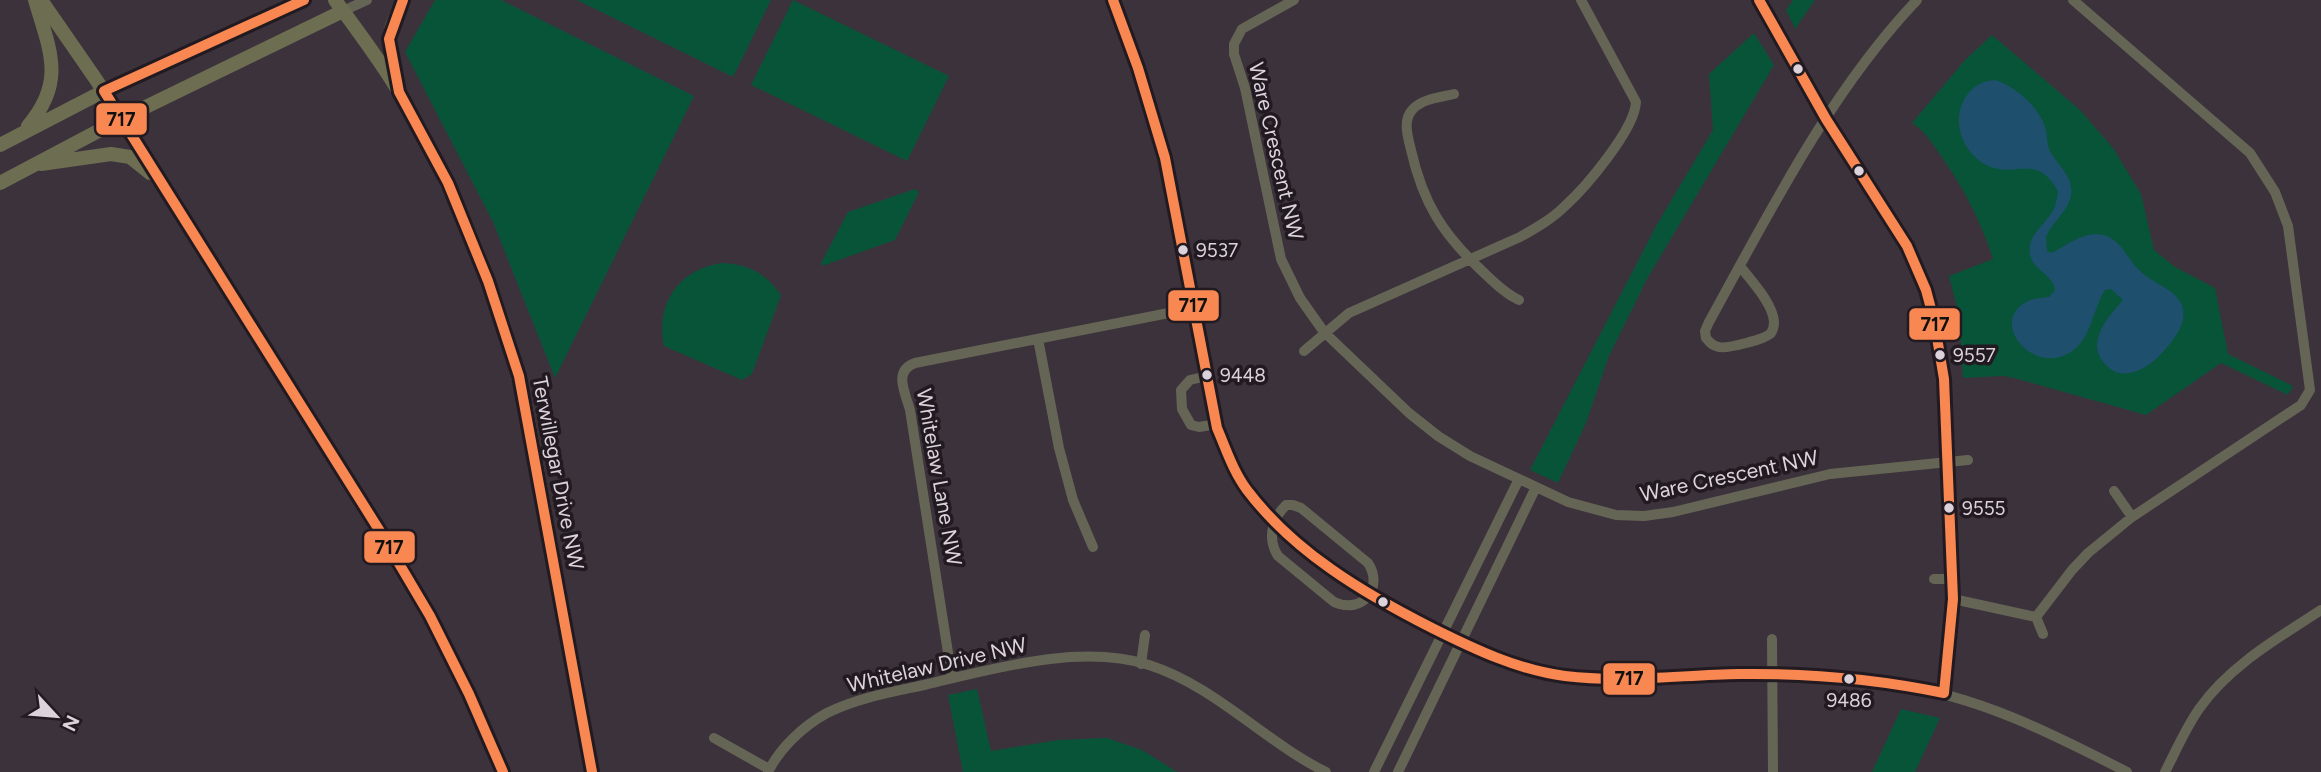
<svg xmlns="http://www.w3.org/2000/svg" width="2321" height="772" viewBox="0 0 2321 772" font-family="Figtree,sans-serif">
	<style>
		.green { fill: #085439 }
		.water { fill: #1e4f6c }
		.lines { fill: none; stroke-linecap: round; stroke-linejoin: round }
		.minor { stroke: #656555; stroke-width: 10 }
		.major { stroke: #6c6d51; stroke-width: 14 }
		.bus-1-casing { stroke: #221a21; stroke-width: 16 }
		.bus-1 { stroke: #f88751; stroke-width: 10 }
		.bus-dot { fill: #dcd2dc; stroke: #221a21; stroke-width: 2.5 }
		.labels { text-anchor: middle; stroke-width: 7; stroke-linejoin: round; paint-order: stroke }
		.bus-label { font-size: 19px; fill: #dcd2dc; stroke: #221a21; text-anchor: start }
		.street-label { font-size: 21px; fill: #dcd2dc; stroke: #221a21 }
		.line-badge { stroke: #221a21; stroke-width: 2.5 }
		.pale-badge-label { font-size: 19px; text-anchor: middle; font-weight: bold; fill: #111 }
	</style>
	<rect width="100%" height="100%" fill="#3c323c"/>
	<!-- green -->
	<path class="green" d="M435,0H501L694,96L555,378L493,222L405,52Z
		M577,0H771L733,77Z
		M793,0L949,76L907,161L751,85Z
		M1793,0H1815L1795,29L1786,10Z
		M1754,33L1774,65L1647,279L1609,356L1586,423L1558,483L1530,470L1656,226L1713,130L1709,74Z
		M1992,35L2080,110L2113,148L2141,194L2154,250L2175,267L2215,288L2228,354L2293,386L2288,395L2221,363L2146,415L2014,378L2003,376L1963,378L1959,315L1949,276L1993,259C1981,221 1964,189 1941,156C1932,143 1925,131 1912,123L1965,60Z
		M915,189L919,192L895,240L822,266L821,263L848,212Z
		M723,263C748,264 767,274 781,295L752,374L742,380L664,346C655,303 680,268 723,263Z
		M977,689L991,751L1058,740L1107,738L1142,750L1177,772H963L948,695Z
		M1901,709L1940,718L1915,772H1872Z"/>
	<!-- water -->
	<path class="water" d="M1995,80C2015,86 2039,107 2045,127C2048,135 2046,145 2051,153C2059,166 2074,178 2071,195C2068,212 2052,222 2046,237L2047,251L2052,253C2064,246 2082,234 2096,234C2121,235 2124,256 2139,270C2148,279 2160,284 2170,291C2197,311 2178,336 2161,354C2147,369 2123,383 2106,365C2101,360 2097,353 2097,346C2098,327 2112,313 2123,300L2111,289L2105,290C2094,307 2091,335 2076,348C2037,382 1985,322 2028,301C2034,298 2043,298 2049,297L2055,290C2053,274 2033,270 2030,255C2026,236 2044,226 2052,212C2056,206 2057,198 2058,191C2037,153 2016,177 1991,167C1963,156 1949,120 1967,95C1975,85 1983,81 1995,80Z"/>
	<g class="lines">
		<!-- minor -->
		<path class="minor" d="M1113,0L1138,68L1165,158L1217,428C1226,449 1233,471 1247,490C1295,553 1366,595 1436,630C1477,650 1518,669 1564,676C1631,685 1698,674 1765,674C1807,673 1849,677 1891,683C1980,697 2047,731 2127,772
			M1294,0L1242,29L1234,44V54L1245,88L1281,259L1300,298L1324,332L1409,413L1438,436L1470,456L1568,502L1616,515L1644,516L1673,512L1830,474L1968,460
			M1759,0L1826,119L1907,246L1926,290L1934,320L1944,379L1953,599L1944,693
			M343,11L367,0
			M1454,94C1441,97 1422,99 1413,109C1402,120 1408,137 1411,150C1423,203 1442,233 1481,270C1493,281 1504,293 1519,300
			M1740,266C1751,281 1773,303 1774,322C1774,325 1773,330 1771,333C1766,339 1727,349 1719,347C1713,346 1710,343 1706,338L1705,331L1709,322C1769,213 1831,90 1917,0
			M1038,339L1059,448L1073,500L1093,547
			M1304,351L1349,313L1520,237C1536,228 1552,219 1565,206C1586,187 1635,129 1636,102L1581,0
			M1207,376L1190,380L1181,390L1182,409L1191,425L1199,427L1217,424
			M2114,491L2132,517
			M1286,505H1293L1301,508L1368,563C1384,587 1363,615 1334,602L1278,556C1267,539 1272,519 1286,505Z
			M1934,579H1952
			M1953,599L2036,617L2072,570L2088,553L2132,517L2301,405L2310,390L2288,226L2275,192L2250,153L2073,0
			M2036,617L2043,634
			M1772,639L1773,772
			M1141,664L1145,635
			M952,678L910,410C905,392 893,371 915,363L1194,308
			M714,738L769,769
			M768,772C780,748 803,726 827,713C857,698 892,692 924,685C993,669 1080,643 1149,665C1215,686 1265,742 1326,772
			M1374,772L1519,479
			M1398,772L1536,487
			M2165,772C2176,751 2185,729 2199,709C2229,666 2278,638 2321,610"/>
		<!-- major -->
		<path class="major" d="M41,0L97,81L381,533L430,616L469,694L503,772
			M335,0C357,30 380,60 399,92C456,190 501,298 526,408L592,772
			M397,83L389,39L392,26L403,0
			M28,126C66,81 50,51 35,0
			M0,145L104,91L304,0
			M41,164L111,154L130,157L150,173
			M0,183L121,119L343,11"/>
		<!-- bus-1 casing -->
		<g class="bus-1-casing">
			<path id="bus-1" d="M304,0L104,91L381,533L430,616L469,694L503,772
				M403,0L389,39L399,92L448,183L488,281L519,376L592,772
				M1113,0L1138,68L1165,158L1217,428C1226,449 1233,471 1247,490C1294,552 1363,593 1432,628C1474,649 1518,670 1565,676C1623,683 1681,675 1739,674C1808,673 1876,679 1944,693
				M1759,0L1826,119L1907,246L1926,290L1934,320L1944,379L1953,599L1944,693"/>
		</g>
		<!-- bus-1 -->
		<use href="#bus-1" class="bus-1"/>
	</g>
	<!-- markers -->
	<g class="bus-dot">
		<circle cx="1798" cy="69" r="6"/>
		<circle cx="1859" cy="171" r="6"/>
		<circle cx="1183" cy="250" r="6"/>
		<circle cx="1940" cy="355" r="6"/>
		<circle cx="1207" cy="375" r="6"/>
		<circle cx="1949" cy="508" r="6"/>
		<circle cx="1383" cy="602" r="6"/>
		<circle cx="1849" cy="679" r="6"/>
	</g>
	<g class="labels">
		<!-- bus labels -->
		<g class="bus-label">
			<text x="1196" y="257">9537</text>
			<text x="1953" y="362">9557</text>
			<text x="1220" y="382">9448</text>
			<text x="1962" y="515">9555</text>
			<text x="1849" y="707" text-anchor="middle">9486</text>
		</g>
		<!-- street labels -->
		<g class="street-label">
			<text transform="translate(1276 151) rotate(77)" y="7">Ware Crescent NW</text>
			<text transform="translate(558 473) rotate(79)" y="7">Terwillegar Drive NW</text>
			<text transform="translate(1729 476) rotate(-12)" y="7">Ware Crescent NW</text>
			<text transform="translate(939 477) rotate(80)" y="7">Whitelaw Lane NW</text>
			<text transform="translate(937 665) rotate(-13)" y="7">Whitelaw Drive NW</text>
		</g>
	</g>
	<g class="line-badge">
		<rect x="95" y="102" width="53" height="34" rx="7" fill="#f88751"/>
		<rect x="1167" y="289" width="53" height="33" rx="7" fill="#f88751"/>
		<rect x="1908" y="307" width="53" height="34" rx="7" fill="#f88751"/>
		<rect x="363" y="530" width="53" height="34" rx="7" fill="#f88751"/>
		<rect x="1602" y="662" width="54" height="34" rx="7" fill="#f88751"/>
	</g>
	<g class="pale-badge-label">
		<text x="121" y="126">717</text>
		<text x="1193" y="312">717</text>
		<text x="1935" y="331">717</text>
		<text x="389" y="554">717</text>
		<text x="1629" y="685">717</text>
	</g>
	<!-- north arrow -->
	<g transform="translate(56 716) rotate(116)" stroke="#221a21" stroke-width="5" paint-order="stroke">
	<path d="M0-5L12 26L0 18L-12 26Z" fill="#dcd2dc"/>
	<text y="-10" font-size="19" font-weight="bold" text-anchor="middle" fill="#dcd2dc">N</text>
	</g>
</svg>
